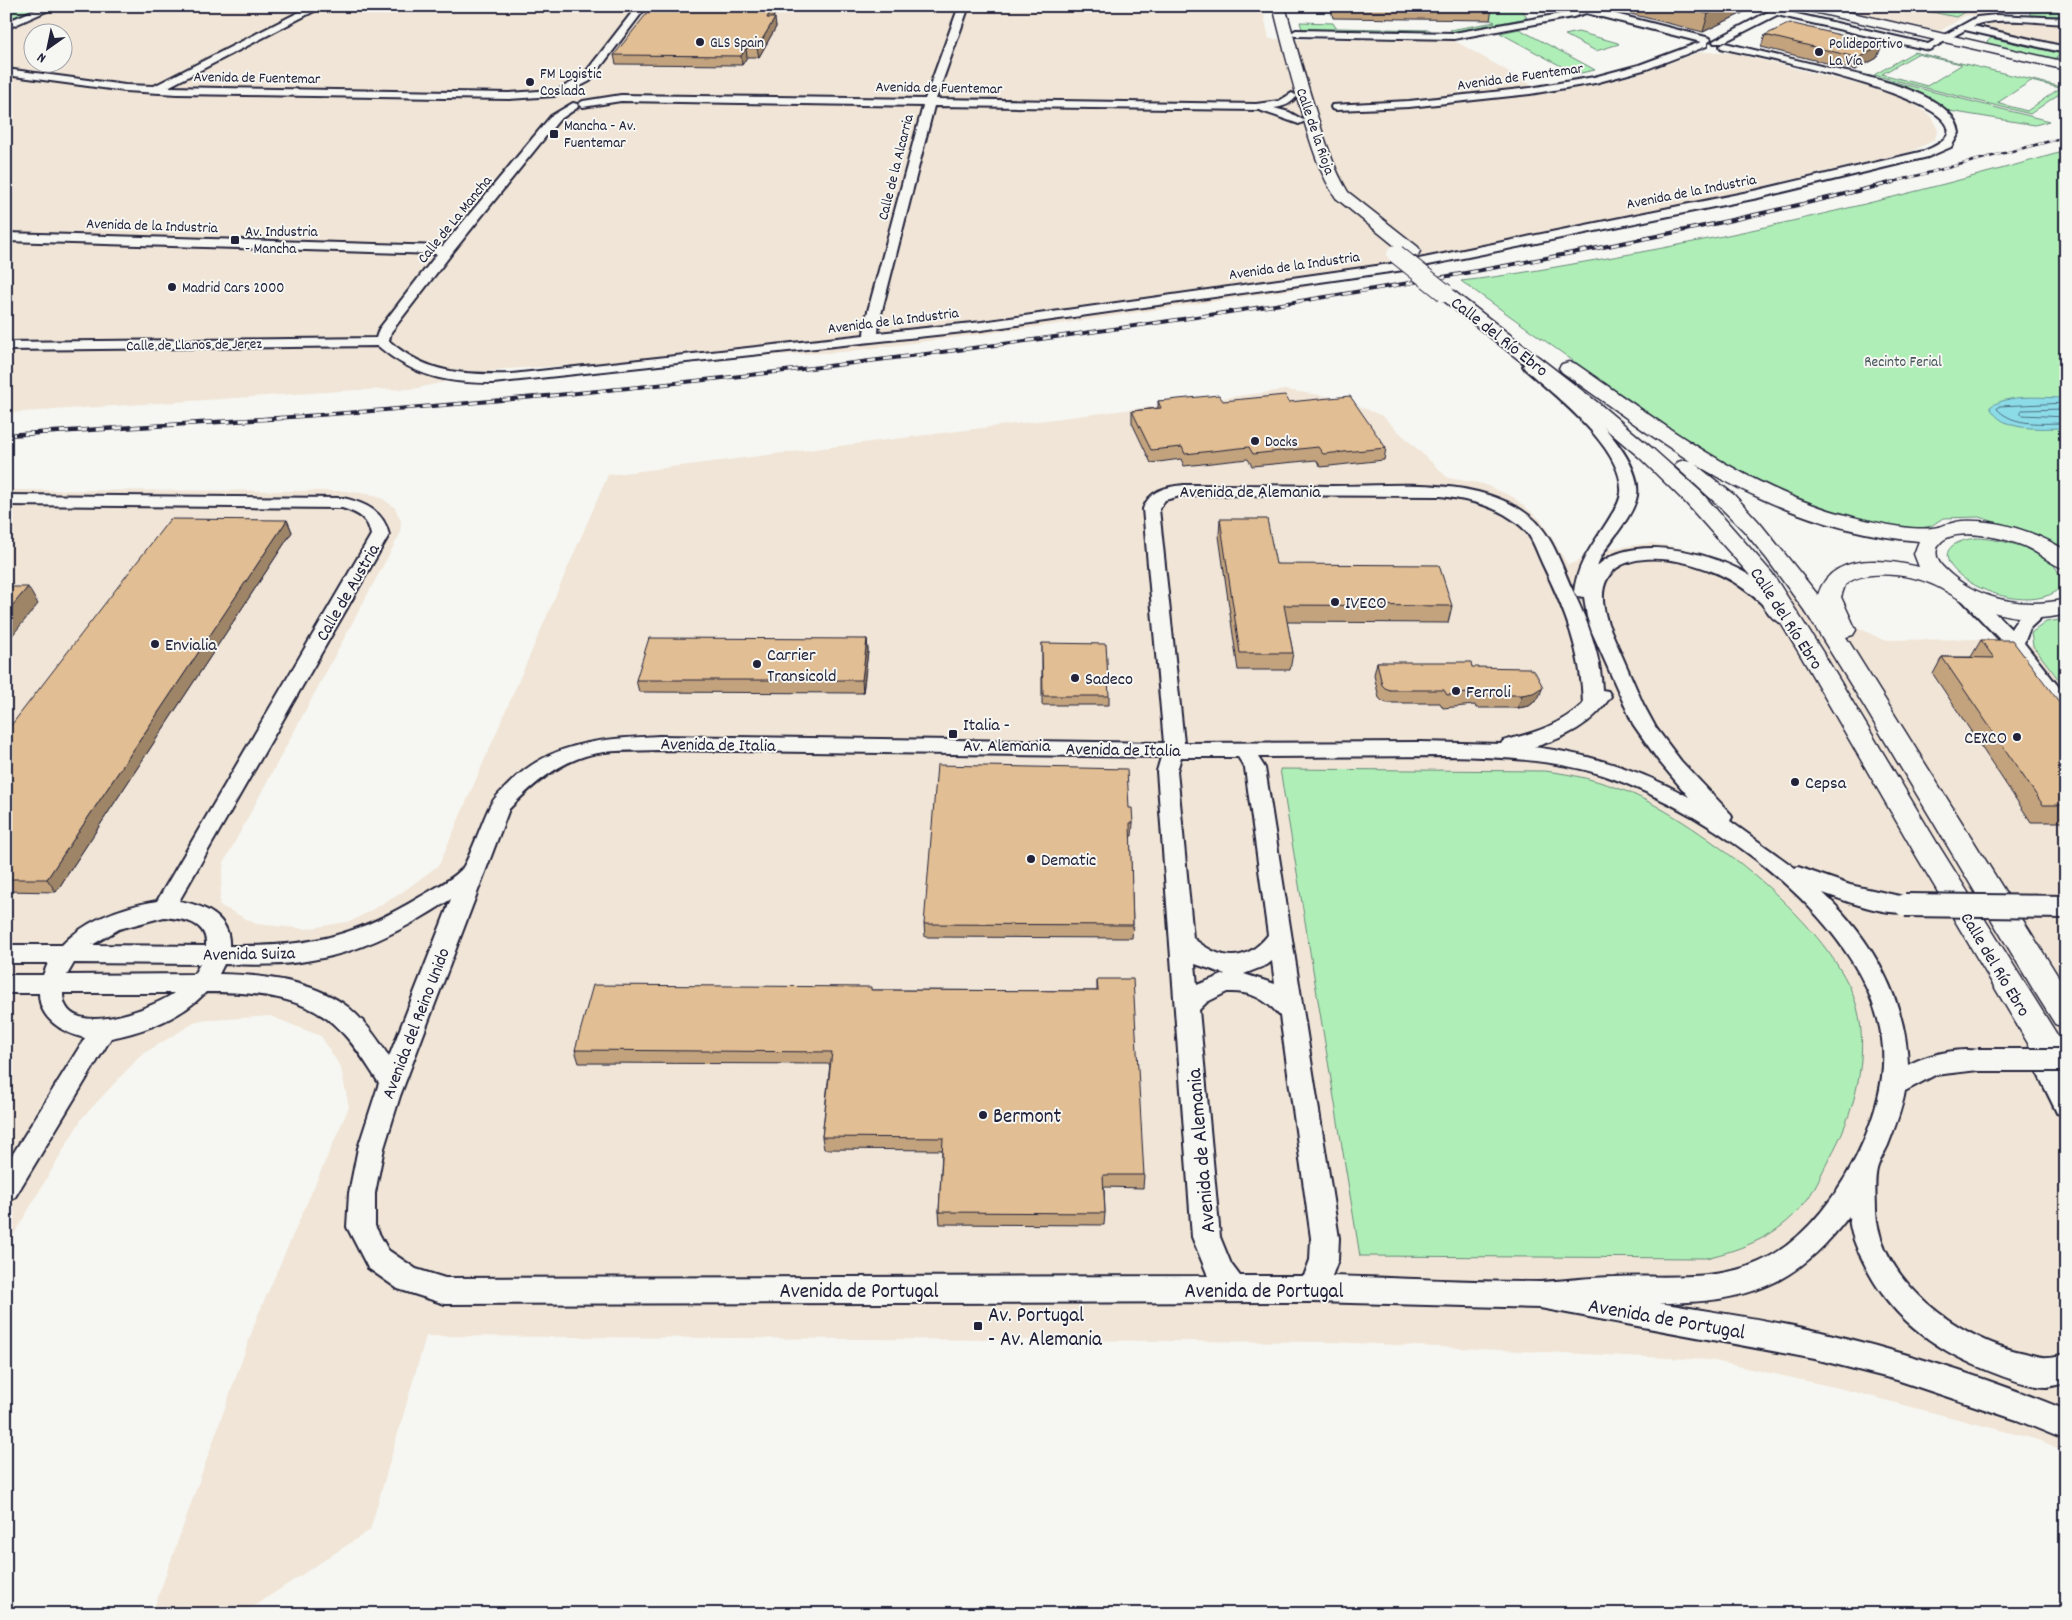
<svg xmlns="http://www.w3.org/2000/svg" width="2072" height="1620" viewBox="0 0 2072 1620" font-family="Dekko,sans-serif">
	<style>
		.built { fill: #f0e5d6; fill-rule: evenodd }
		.green { fill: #afefb7; stroke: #688879; fill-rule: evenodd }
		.water { fill: #8cdce7; stroke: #6292a2 }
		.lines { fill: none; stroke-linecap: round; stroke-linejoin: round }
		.shore { stroke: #4c6c80; stroke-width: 1 }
		.street-casing { stroke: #22223b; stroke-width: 4 }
		.secondary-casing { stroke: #22223b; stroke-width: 3 }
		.street { fill: #f6f6f2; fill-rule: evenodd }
		.secondary { fill: #f6f6f2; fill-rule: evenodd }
		.rail-far2-casing { stroke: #22223b; stroke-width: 2.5 }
		.rail-far1-casing { stroke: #22223b; stroke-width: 4 }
		.rail-casing { stroke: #22223b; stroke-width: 4.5 }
		.rail-far2 { stroke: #f6f6f2; stroke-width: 2; stroke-dasharray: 5.5; stroke-linecap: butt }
		.rail-far1 { stroke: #f6f6f2; stroke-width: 2.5; stroke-dasharray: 8; stroke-linecap: butt }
		.rail { stroke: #f6f6f2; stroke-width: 3; stroke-dasharray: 9; stroke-linecap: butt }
		.street-bridge-casing { stroke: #22223b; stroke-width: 26; stroke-linecap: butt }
		.secondary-bridge-casing { stroke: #22223b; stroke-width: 20; stroke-linecap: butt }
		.street-bridge { stroke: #f6f6f2; stroke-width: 22 }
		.secondary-bridge { stroke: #f6f6f2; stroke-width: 18 }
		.wall { fill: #c2a37e; stroke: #22223b }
		.shaded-wall { fill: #9e8567; stroke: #22223b }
		.building { fill: #e1be93; stroke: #22223b }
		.poi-dot { fill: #22223b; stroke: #f6f6f2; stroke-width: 2 }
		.labels { text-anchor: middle; stroke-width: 4; stroke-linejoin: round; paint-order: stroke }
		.far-poi-label { font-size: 15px; fill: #22223b; stroke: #f6f6f2; text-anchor: start }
		.far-street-label { font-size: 15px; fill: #22223b; stroke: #f6f6f2 }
		.far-park-label { font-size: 15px; fill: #45555a; stroke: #f6f6f2 }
		.street-label { font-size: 18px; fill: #22223b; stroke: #f6f6f2 }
		.poi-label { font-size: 18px; fill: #22223b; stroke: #f6f6f2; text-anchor: start }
		.near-poi-label { font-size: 21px; fill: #22223b; stroke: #f6f6f2; text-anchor: start }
		.near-street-label { font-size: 21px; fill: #22223b; stroke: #f6f6f2 }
	</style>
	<rect width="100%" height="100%" fill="#f6f6f2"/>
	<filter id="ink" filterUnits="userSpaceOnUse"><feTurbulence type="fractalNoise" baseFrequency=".02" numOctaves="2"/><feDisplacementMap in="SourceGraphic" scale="10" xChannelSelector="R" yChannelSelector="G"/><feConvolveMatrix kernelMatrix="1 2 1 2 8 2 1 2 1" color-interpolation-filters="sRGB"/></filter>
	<g filter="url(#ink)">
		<!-- built -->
		<path class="built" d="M6,6H1262L1269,39L1453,40L1548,94L1632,76L1700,52L1733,53L1869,87L1898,97L1914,104L1932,117L1938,131L1934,140L1910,152L1734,193L1459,250L1372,265L1304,288L1053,325L842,352L503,369L413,389L356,390L6,413ZM32,32H62V62H32Z
			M1871,6H1970L1976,8L1985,14L1965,16L1940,31L1858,13Z
			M2001,22L2066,25V48L1981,27L1987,24Z
			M1285,390L1340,398L1382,416L1448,478L1483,484L1513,497L1541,520L1568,565L1613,548L1651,543L1691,550L1726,561L1883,640L1993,639L2033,646L2066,689V1452L2042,1441L1839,1388L1710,1360L1334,1342L426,1336L370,1530L242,1614H152L258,1315L349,1107L341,1068L321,1036L270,1016L197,1021L141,1055L82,1118L6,1248V490L346,491L373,495L383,499L395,508L401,521L400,534L224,862L219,905L256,924L306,929L352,921L400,894L439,865L608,475Z"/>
		<!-- green -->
		<path class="green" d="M6,6L37,7L6,20Z
			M1483,6H1537L1522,9L1527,18L1452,32L1450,30L1495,22L1490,20Z
			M1942,6L1973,7L1956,17L1932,12Z
			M2029,6H2042L2044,7L2041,9L2066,12L2064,14L2066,16L2030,15Z
			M1300,22L1333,23L1336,28L1430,30L1432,32L1302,29Z
			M1519,29L1588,66L1595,70L1576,74L1500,33Z
			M1578,32L1618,43L1619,44L1596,51L1565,35Z
			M1991,38L2062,54L2054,59L1985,44Z
			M1914,52L2066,88V89L2030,114L1874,75ZM1917,54L1961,64V65L1927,86L1882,74ZM2031,81L2060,88L2027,111L1997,103Z
			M1859,73L2049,121L2035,125L1949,111L1915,92L1856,75Z
			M2066,151V548L2040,536L1979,517L1943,518L1931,526L1916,529L1889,528L1854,518L1770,488L1716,461L1680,437L1461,281C1508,276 1555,267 1602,259C1759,232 1913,194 2066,151Z
			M1976,538C2002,539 2068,552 2060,589C2011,626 1893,549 1976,538Z
			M2066,619V689L2033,646L2031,633L2046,622Z
			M1280,769L1544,771C1573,774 1601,781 1628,792C1701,823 1836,928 1857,1007C1870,1057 1854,1115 1829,1159C1821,1174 1814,1192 1803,1205C1778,1236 1743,1249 1706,1258L1360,1256Z"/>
		<!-- water -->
		<path class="water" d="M2066,398V428C2041,428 2002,433 1990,407C2009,393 2043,398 2066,398Z"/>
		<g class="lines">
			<!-- shore -->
			<path class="shore" d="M2066,403L1999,406L1997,409C2014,427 2043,423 2066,423
				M2066,409L2022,410L2020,413L2022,415L2066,417"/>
			<!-- street casing -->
			<g class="street-casing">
				<path id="street" d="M44,6H58L6,29V22Z
					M311,6H324L168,87L509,93L554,90L559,93L554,96L509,99L177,94L125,91L6,75V69L125,85L154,86Z
					M637,6H647L590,81L569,92H561L560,90L561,88L582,77Z
					M959,6H969L936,99L1256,104L1279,101L1292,93L1297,96C1291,104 1284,107 1274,108L1289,112L1305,121L1299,124L1259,110L934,106L879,322L878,333L982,322L1404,262L1758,190L1924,151C2034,109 1739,53 1721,48L1720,46L1725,43C1758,51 1792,59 1825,67C1857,75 1955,91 1959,133L1951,147L1928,157L1758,198L1404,270L982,330L493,383C448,383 414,377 378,346L6,350V342L376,338L379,329L437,254L6,241V233L443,246L551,116L573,103L577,104L578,106L577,108L559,120L452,253L391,332L389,341C428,374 463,375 512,374L864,335L865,322L923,106L621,101L583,107L578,104L583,101L621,95L925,99Z
					M1586,6H1601L1596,9L1710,38L1711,40L1707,43V46L1647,69L1595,83L1530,94L1409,107L1336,110L1332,109L1331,107L1332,105L1409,101L1530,88L1594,77L1639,65L1701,42L1586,13L1573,17L1454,39L1296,36L1291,33L1296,30L1454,33L1571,12Z
					M1779,6H1792L1784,11L1928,44L1977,17L1996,15L2066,18V24C2043,23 1992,16 1973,26L2066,47V53L1965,30L1929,50L1777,15L1722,43H1714L1713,41Z
					M1530,362L1535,363C1565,389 1649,455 1636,500C1628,525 1606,542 1597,566C1630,535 1699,550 1736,568C1758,578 1780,598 1793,618L1791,622C1787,623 1783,624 1779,622C1772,620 1766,609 1761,603C1746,589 1729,577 1709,570C1661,551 1582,548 1608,624L1643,704L1656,728L1681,761L1729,812L1732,817L1730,821L1795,868L1798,867L1850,885L1913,899L1916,905L1913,911C1890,918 1846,901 1823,893C1871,938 1906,999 1908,1065C1928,1054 1965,1045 1987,1053L1990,1060L1987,1067L1978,1070L1935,1075L1905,1091C1902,1109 1895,1127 1888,1145C1885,1152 1879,1161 1877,1169C1874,1181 1876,1198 1876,1211C1879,1281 1961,1341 2025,1353C2032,1355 2040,1358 2047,1357C2053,1357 2060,1355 2066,1354V1383C2060,1384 2053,1386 2047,1387C2029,1387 2001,1376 1984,1369C1932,1348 1888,1314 1864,1263C1856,1247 1850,1233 1849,1216C1795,1287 1747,1302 1660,1303C1712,1312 1765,1319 1817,1331C1901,1351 1985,1377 2066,1410V1440L2017,1420L1897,1380L1815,1359L1540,1308L1313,1302L445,1304L398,1289L368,1268L347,1227L349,1193L358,1148L379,1083C367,1065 356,1046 340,1030C306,995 252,992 206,992C181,1018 146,1031 111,1038L15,1197L6,1201V1165L85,1038C63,1033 39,1019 39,993H6V975H43L48,963H6V945H62C87,919 122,907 157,901L371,535C368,518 358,513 342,508L6,505V495L343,498C365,503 384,511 389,535L179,901C203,905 231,917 229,946C308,947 352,938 420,897C433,889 450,881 461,870C468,864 483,819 489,808C493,798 501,792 508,785C550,741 603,739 659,736L1164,743L1143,509C1150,490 1165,487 1184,485C1233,485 1283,485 1332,486C1395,486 1479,475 1531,517C1552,534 1561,565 1572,589C1587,620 1601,655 1602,690L1608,691L1611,696C1593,724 1565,738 1534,747C1589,754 1641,770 1689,797L1658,760L1633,724L1592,632L1587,617L1584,597L1577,596L1574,592C1578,559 1596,542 1612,514C1616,508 1620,501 1621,493C1625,449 1554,395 1525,369L1523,366L1525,363ZM1184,495L1441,496C1470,500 1499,506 1522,527C1532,536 1536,550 1542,563C1564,608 1582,653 1583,704C1560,726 1533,733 1503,741L1501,744L1420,742L1184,743L1159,509L1165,500ZM659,750L1161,757L1157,771L1192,1237L1208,1276L445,1278L416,1269L388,1250L375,1226V1193L384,1148L400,1096L509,809C530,787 555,765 585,756C608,749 635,751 659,750ZM1447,756C1499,757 1552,759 1603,775C1711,811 1873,925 1883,1048C1885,1080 1876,1111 1864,1140C1844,1187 1807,1241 1759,1262C1715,1282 1662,1275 1615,1277C1590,1277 1565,1281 1540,1282C1471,1282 1401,1278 1332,1276L1338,1260L1339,1238L1265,768L1258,757ZM1181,757H1238L1245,768L1268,935C1244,965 1220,960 1193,938L1177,771ZM451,899L389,1057C378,1039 365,1021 348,1007C312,980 262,975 219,974L224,964C253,965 283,966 312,960C362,952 409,927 451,899ZM164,917C182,919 208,921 206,946L92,945L119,929ZM1272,961L1275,984L1244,974L1267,965ZM74,963L200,964L194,974L67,975ZM1195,964L1225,974L1197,985ZM1227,992C1250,991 1265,998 1280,1016L1311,1238L1310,1260L1304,1276H1240L1231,1264L1220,1237L1199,1010L1207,1002ZM63,993H174C154,1008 63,1043 63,993Z
					M1967,590L1973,591L2011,629C2018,617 2030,603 2045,607L2048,611L2030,628L2024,643L2066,696V716L2059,715L2007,647L1961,599L1958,595L1961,591Z
					M2044,1052L2053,1055L2066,1079V1116L2057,1113L2032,1062L2035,1055Z"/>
			</g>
			<!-- secondary casing -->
			<g class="secondary-casing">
				<path id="secondary" d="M1273,6H1285C1296,46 1307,86 1320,125C1328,148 1335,171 1348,192L1418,247L1420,251L1418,255H1406L1336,198C1321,176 1313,150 1305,124C1293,86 1283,46 1273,6Z
					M1799,6H1822L2066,62V70L1805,10Z
					M1445,288L1451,289L1602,406L1653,449L1701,492L1772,573L1825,656L1937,843L2066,1049V1091L2054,1087L1917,857L1801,656L1755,581L1685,502L1639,457L1588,414L1439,297L1436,293L1439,289Z
					M1569,362L1576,364C1663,424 1749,491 1853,517C1874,522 1911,531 1932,528C1942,527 1951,522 1962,521C1997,519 2037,532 2066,551V569C2051,565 2040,553 2026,547C2009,539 1945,522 1937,549C1935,556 1939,564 1945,569C1976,600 2024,609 2066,599V614C2037,622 2007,617 1979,608C1962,602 1949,592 1934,585C1913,574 1863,568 1845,585L1841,597L1856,630L1853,635L1846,637L2066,989V1028L2055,1024L2033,989L1864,706L1807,614L1767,559L1744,531L1718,505L1675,466L1678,462L1685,460L1690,461L1646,432L1562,372L1559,368L1562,364ZM1695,464C1762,504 1840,535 1919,541L1914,554L1919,567C1885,559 1831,552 1818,595L1759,522L1734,495Z"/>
			</g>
			<!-- street -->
			<use href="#street" class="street"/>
			<!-- secondary -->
			<use href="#secondary" class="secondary"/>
			<!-- rail-far2 casing -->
			<g class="rail-far2-casing">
				<path id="rail-far2" d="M1889,183L2066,137"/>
			</g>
			<!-- rail-far1 casing -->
			<g class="rail-far1-casing">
				<path id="rail-far1" d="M263,419C528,401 792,373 1055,337C1337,299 1618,251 1894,182"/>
			</g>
			<!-- rail casing -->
			<g class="rail-casing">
				<path id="rail" d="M6,435L282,418"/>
			</g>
			<!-- rail-far2 -->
			<use href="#rail-far2" class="rail-far2"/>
			<!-- rail-far1 -->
			<use href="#rail-far1" class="rail-far1"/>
			<!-- rail -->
			<use href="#rail" class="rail"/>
			<!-- street-bridge casing -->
			<g class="street-bridge-casing">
				<path id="street-bridge" d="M1905,905L2066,907
					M1978,1060H2066"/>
			</g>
			<!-- secondary-bridge casing -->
			<g class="secondary-bridge-casing">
				<path id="secondary-bridge" d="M1396,254L1445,293"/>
			</g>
			<!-- street-bridge -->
			<use href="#street-bridge" class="street-bridge"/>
			<!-- secondary-bridge -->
			<use href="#secondary-bridge" class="secondary-bridge"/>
		</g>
		<!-- wall -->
		<path class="wall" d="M683,6H779L773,18L776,27L759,57H747L742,65L616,64L614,55L679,12Z
			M1330,6H1491L1492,9L1490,20L1333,18Z
			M1607,6H1757L1703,32L1607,8Z
			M1765,35L1877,58L1855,70L1761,47Z
			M1158,401L1289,402L1386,448L1384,460L1321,467L1316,460L1252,466L1248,459L1184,466L1181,459L1151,463L1132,423V411L1158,408Z
			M1220,519L1276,564L1452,606L1448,623L1287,622L1293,653L1290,670H1238L1219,536Z
			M287,520L292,532L56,892L6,891V732Z
			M867,639L868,651L863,693L639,692L636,680Z
			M1981,640L2066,711V822H2031L1933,674L1942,657H1971Z
			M1042,643L1109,696V705H1042Z
			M1377,662L1472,667L1538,699L1529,706L1518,708H1476L1475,705L1443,708L1440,703H1387L1382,701L1379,698L1374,675Z
			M1129,808L1133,823L1132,836H1130L1133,925L1132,938L925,937L924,924Z
			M1097,979L1144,1175L1143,1188L1104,1187L1105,1213L1104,1225L940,1224L939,1212L942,1150L824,1149L822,1137L830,1064L579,1063L575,1050L872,990L1097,991Z"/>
		<!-- shaded-wall -->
		<path class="shaded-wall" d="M773,6H779L768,27L767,18Z
			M1725,6H1757L1703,32L1708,14Z
			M775,18L776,27L759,57L757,48Z
			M1882,45L1877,58L1855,70L1859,58Z
			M746,48L747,57L742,65L741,56Z
			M287,520L292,532L56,892L47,879Z
			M28,587L38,604L6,643V613Z
			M867,639L868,651L863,693L862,680Z
			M1543,687L1538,699L1529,706L1518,708L1522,695Z"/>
		<!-- building -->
		<path class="building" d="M683,6H773L767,18H775L757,48H746L741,56L614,55L648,12H679Z
			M1334,6H1491L1492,9L1334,7Z
			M1676,6H1725L1708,14Z
			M1790,23L1882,45L1859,58L1765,35Z
			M1219,395L1223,401L1285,395L1289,402L1350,396L1386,448L1323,454L1318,447L1253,454L1249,447L1185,454L1182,447L1151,450L1132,411L1161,408L1158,401Z
			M170,519L287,520L47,879H6V732Z
			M1220,519H1267L1276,564L1439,565L1452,606L1284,605L1293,653H1240Z
			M6,587H28L6,613Z
			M649,638L867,639L862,680H636Z
			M1981,640H2012L2066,711V805H2043L1942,657L1994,658Z
			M1042,643L1106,644L1109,696H1043Z
			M1377,662H1471L1472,667L1528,668L1535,672L1543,687L1533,693L1522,695H1480L1479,692L1447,695L1444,690H1390L1385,688L1382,685Z
			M937,765L1127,769L1129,808H1132L1133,823H1130L1133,925L924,924Z
			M1097,979H1133L1144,1175H1103L1105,1213L939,1212L943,1138L822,1137L832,1052L575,1050L593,985L871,987V990L1098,991Z"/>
	</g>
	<!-- markers -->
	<g class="poi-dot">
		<circle cx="700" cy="42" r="5"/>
		<circle cx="1819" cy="52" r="5"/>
		<circle cx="530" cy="82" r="5"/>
		<rect x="549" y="129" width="10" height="10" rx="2.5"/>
		<rect x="230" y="235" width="10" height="10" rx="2.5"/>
		<circle cx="172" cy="287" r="5"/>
		<circle cx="1255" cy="441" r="5"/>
		<circle cx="1335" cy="602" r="5"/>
		<circle cx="155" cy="644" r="5"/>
		<circle cx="757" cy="664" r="5"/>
		<circle cx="1075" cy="678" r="5"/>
		<circle cx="1456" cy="691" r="5"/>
		<rect x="948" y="729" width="10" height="10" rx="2.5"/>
		<circle cx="2017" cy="737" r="5"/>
		<circle cx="1795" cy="782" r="5"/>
		<circle cx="1031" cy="859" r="5"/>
		<circle cx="983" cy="1115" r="5"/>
		<rect x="973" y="1321" width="10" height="10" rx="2.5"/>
	</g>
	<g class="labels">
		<!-- far-poi labels -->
		<g class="far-poi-label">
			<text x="710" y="47">GLS Spain</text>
			<text x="1829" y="48">Polideportivo<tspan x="1829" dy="17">La Vía</tspan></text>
			<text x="540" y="78">FM Logistic<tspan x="540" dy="17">Coslada</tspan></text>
			<text x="564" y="130">Mancha - Av.<tspan x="564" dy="17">Fuentemar</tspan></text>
			<text x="245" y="236">Av. Industria<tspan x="245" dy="17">- Mancha</tspan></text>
			<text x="182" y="292">Madrid Cars 2000</text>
			<text x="1265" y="446">Docks</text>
		</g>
		<!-- far-street labels -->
		<g class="far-street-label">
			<text transform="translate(1520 76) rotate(-8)" y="5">Avenida de Fuentemar</text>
			<text transform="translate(257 77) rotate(1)" y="5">Avenida de Fuentemar</text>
			<text transform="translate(939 87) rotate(1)" y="5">Avenida de Fuentemar</text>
			<text transform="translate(1316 131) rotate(71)" y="5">Calle de la Rioja</text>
			<text transform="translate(895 167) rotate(-76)" y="5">Calle de la Alcarria</text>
			<text transform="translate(1691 191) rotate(-11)" y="5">Avenida de la Industria</text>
			<text transform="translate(454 219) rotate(-51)" y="5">Calle de La Mancha</text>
			<text transform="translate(152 225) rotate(2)" y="5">Avenida de la Industria</text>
			<text transform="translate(1294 265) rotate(-8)" y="5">Avenida de la Industria</text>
			<text transform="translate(893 320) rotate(-7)" y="5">Avenida de la Industria</text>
			<text transform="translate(194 344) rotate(-1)" y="5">Calle de Llanos de Jerez</text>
		</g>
		<!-- far-park labels -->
		<g class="far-park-label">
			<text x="1903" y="366">Recinto Ferial</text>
		</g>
		<!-- street labels -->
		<g class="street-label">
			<text transform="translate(1500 336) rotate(38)" y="6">Calle del Río Ebro</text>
			<text x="1250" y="497">Avenida de Alemania</text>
			<text transform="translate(347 592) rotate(-60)" y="6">Calle de Austria</text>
			<text transform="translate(1787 618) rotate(57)" y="6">Calle del Río Ebro</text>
			<text transform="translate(718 744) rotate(1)" y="6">Avenida de Italia</text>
			<text transform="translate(1123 749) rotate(1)" y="6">Avenida de Italia</text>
			<text transform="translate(249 953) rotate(-1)" y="6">Avenida Suiza</text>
			<text transform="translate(1996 964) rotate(59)" y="6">Calle del Río Ebro</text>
			<text transform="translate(415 1023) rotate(-69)" y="6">Avenida del Reino Unido</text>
		</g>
		<!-- poi labels -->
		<g class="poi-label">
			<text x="1345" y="608">IVECO</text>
			<text x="165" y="650">Envialia</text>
			<text x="767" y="660">Carrier<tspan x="767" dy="21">Transicold</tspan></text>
			<text x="1085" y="684">Sadeco</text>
			<text x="1466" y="697">Ferroli</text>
			<text x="963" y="730">Italia -<tspan x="963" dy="21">Av. Alemania</tspan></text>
			<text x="2007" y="743" text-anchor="end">CEXCO</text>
			<text x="1805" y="788">Cepsa</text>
			<text x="1041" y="865">Dematic</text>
		</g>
		<!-- near-poi labels -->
		<g class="near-poi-label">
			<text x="993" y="1122">Bermont</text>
			<text x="988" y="1321">Av. Portugal<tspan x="988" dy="24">- Av. Alemania</tspan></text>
		</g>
		<!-- near-street labels -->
		<g class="near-street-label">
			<text transform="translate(1200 1151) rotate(-95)" y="7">Avenida de Alemania</text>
			<text x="859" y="1297">Avenida de Portugal</text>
			<text x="1264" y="1297">Avenida de Portugal</text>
			<text transform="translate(1667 1318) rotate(10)" y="7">Avenida de Portugal</text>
		</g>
	</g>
	<!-- margin -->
	<rect width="2072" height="1620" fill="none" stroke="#f6f6f2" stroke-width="25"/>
	<rect x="12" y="12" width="2047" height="1595" fill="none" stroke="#22223b" stroke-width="2" filter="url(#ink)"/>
	<!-- north arrow -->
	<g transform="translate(48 48) rotate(213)"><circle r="24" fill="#f6f6f2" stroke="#a1a1a9"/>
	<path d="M0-4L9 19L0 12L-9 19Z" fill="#22223b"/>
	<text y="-8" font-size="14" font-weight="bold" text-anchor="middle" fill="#22223b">N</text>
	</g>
</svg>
